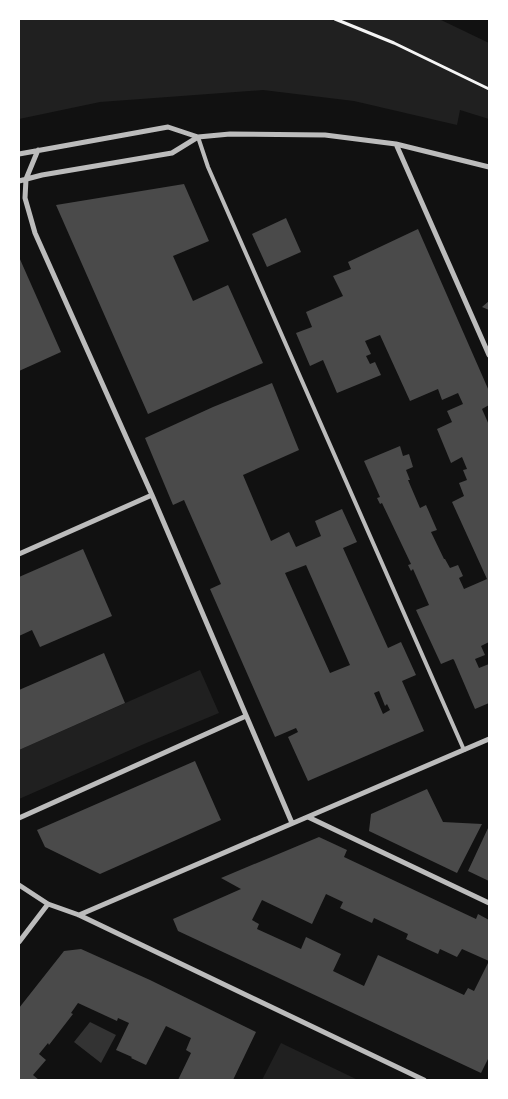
<svg xmlns="http://www.w3.org/2000/svg" width="508" height="1099" viewBox="0 0 508 1099" font-family="'Asap Condensed',sans-serif">
	<style>
		.green { fill: #202020 }
		.water { fill: #333 }
		.building { fill: #4a4a4a; fill-rule: evenodd }
		.lines { fill: none; stroke-linecap: round; stroke-linejoin: round }
		.path { stroke: #f5f5f5; stroke-width: 3 }
		.service { stroke: #bcbcbc; stroke-width: 4 }
		.minor { stroke: #bcbcbc; stroke-width: 5 }
	</style>
	<rect width="100%" height="100%" fill="#111"/>
	<!-- green -->
	<path class="green" d="M19,19H439L489,43V119L460,110L457,125L354,101L263,90L100,102L19,119Z
		M200,670L219,713L144,744L19,799V750Z
		M281,1043L358,1080H359H262Z"/>
	<!-- water -->
	<path class="water" d="M90,1022L116,1035L101,1063L74,1042Z"/>
	<!-- building -->
	<path class="building" d="M184,184L209,241L173,256L193,301L228,285L263,363L148,414L56,205Z
		M286,218L301,252L267,267L252,234Z
		M418,229L489,391V405L482,409L489,425V642L481,646L485,655L475,659L479,668L489,664V703L475,709L454,660L453,659L441,664L416,610L429,605L413,569L411,571L408,565L411,564L382,503L380,504L377,498L380,497L364,461L400,446L403,456L409,454L413,467L406,470L410,480H408L420,508L426,505L437,530L431,532L444,559H445L450,568L458,565L463,576L459,578L464,589L487,579L452,502L464,496L459,483L467,480L463,470L467,469L462,457L451,463L437,429L452,422L447,411L463,404L458,393L442,400L438,389L410,401L380,335L365,341L371,354L366,356L370,364L375,362L381,375L337,393L323,360L310,366L296,333L312,327L306,312L343,296L333,276L351,269L348,262Z
		M19,257L61,352L19,371Z
		M489,301V310L482,307Z
		M272,383L299,450L243,475L271,541L289,532L296,547L321,536L315,521L342,509L357,542L343,548L388,648L401,642L416,675L402,681L424,731L308,781L288,737L298,732L296,728L275,737L210,589L221,584L184,500L173,505L145,438L213,407ZM306,565L350,665L330,673L285,573ZM379,691L385,706L387,704L390,710L383,714L374,693Z
		M83,549L112,616L40,647L32,630L19,636V577Z
		M104,653L125,703L19,750V690Z
		M195,761L221,820L100,874L45,847L37,830Z
		M427,789L443,822L482,824L457,873L369,831L371,814Z
		M489,826V881L468,871Z
		M319,837L347,850L344,857L476,919L478,914L489,920V1057L481,1073L178,931L173,919L241,889L221,878ZM326,894L343,902L340,908L372,923L374,918L408,934L406,939L438,954L440,949L457,957L462,949L489,961L474,991L468,988L464,995L378,955L364,986L333,971L341,954L306,937L301,949L257,929L259,924L252,920L262,900L312,924Z
		M81,949L150,980L256,1032L233,1080H178L191,1053L186,1050L191,1038L166,1026L146,1065L131,1058L132,1057L116,1050L129,1023L118,1018L117,1021L78,1003L71,1013L73,1014L49,1045L48,1043L39,1054L46,1060L33,1075L39,1080H19V1008L64,951Z"/>
	<g class="lines">
		<!-- path -->
		<path class="path" d="M335,19L394,43L489,89"/>
		<!-- service -->
		<path class="service" d="M198,137L208,167L464,750"/>
		<!-- minor -->
		<path class="minor" d="M396,144L489,355
			M38,150L26,179L25,198L35,233L152,495L292,823
			M19,154L168,127L198,137
			M19,181L42,175L172,153L198,137L230,134L325,135L396,144L489,167
			M19,554L152,495
			M308,817L489,903
			M19,818L246,716
			M19,885L48,904L79,915L424,1080
			M79,915L489,739
			M19,942L48,904"/>
	</g>
	<!-- border -->
	<rect width="508" height="1099" fill="none" stroke="#ffffff" stroke-width="40"/>
</svg>
